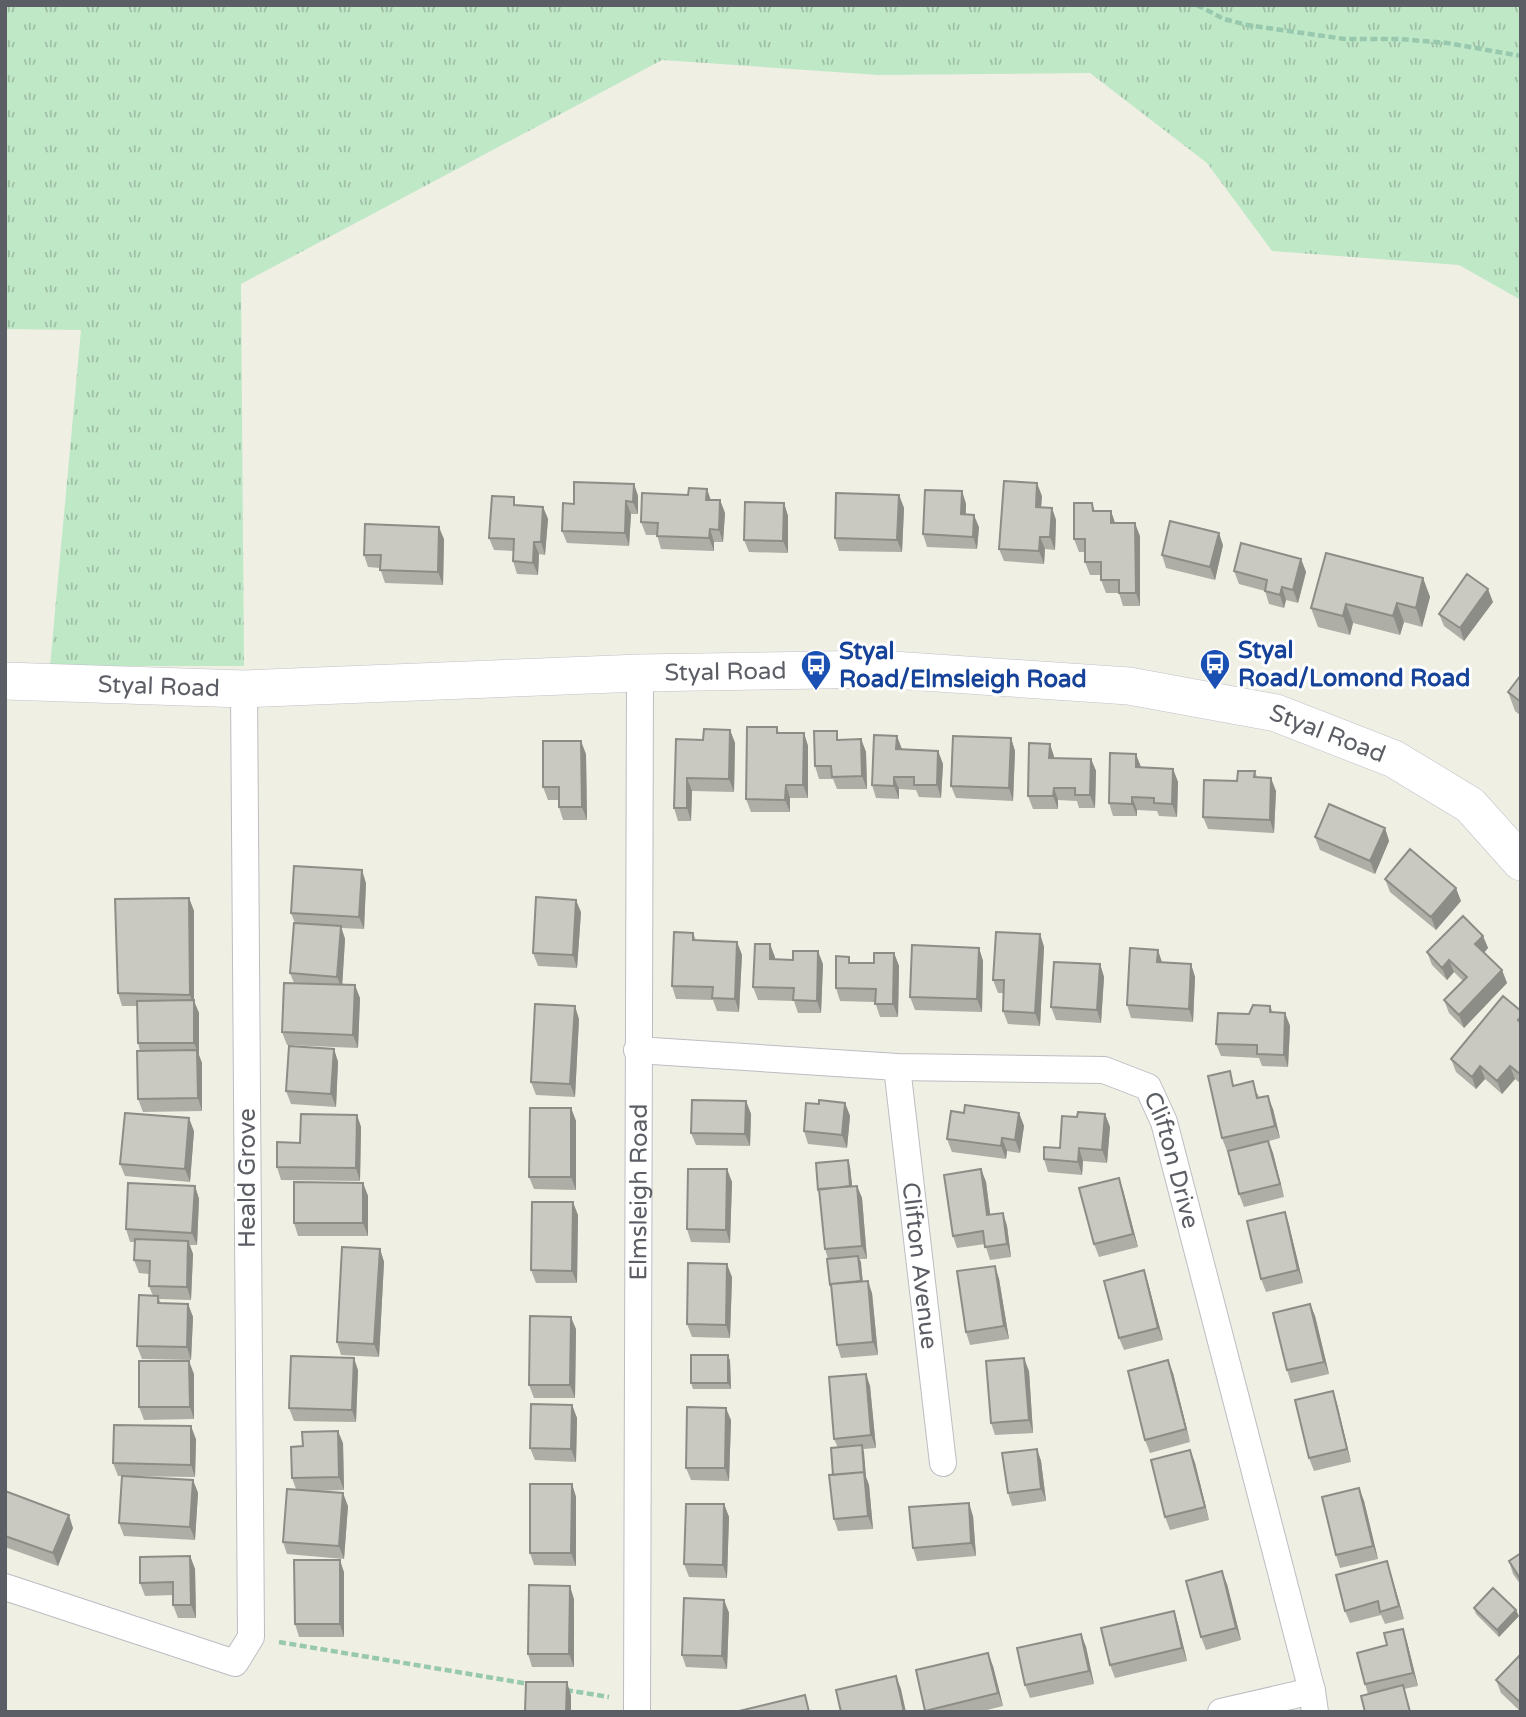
<svg xmlns="http://www.w3.org/2000/svg" width="1526" height="1717" viewBox="0 0 1526 1717" font-family="'Varela Round',sans-serif">
	<style>
		.grass { fill: url(#grass-tufts) }
		.lines { fill: none; stroke-linecap: round; stroke-linejoin: round }
		.minor-casing { stroke: #bcbdc3; stroke-width: 28 }
		.secondary-casing { stroke: #bec0c8; stroke-width: 38 }
		.path { stroke: #98c9af; stroke-width: 4.5; stroke-dasharray: 7 3.5; stroke-linecap: butt }
		.minor { stroke: #fff; stroke-width: 26 }
		.secondary { stroke: #fff; stroke-width: 37 }
		.wall { fill: #aeada6 }
		.shaded-wall { fill: #8d8d87 }
		.building { fill: #cac9c1; stroke: #8d8d87; stroke-width: 2 }
		.labels { text-anchor: middle; stroke-width: 6; stroke-linejoin: round; paint-order: stroke }
		.transit-label { font-size: 24px; font-weight: bold; fill: #164399; stroke: #fff; text-anchor: start }
		.street-label { font-size: 24px; fill: #5c5e65; stroke: #fff }
	</style>
	<defs>
		<pattern id="grass-tufts" width="24" height="20" patternUnits="userSpaceOnUse" patternTransform="scale(1.75)"><rect width="24" height="20" fill="#bfe8c7"/><path d="M3 7l-1-3M5 7V3M7 7l1-3M15 17l-1-3M17 17v-4M19 17l1-3" fill="none" stroke="#9ebfa5"/></pattern>
	</defs>
	<rect width="100%" height="100%" fill="#efefe4"/>
	<!-- grass -->
	<path class="grass" d="M5,5H1521V300L1459,265L1272,251L1207,163L1090,73L879,75L662,60L241,284L244,666H50L81,330L5,329Z"/>
	<g class="lines">
		<!-- minor casing -->
		<g class="minor-casing">
			<g id="minor">
				<path id="s1" d="M637,1050L897,1067L1104,1070L1148,1087L1164,1122L1312,1691"/>
				<path id="s2" d="M897,1067L943,1463"/>
				<path d="M5,1587L235,1663L251,1637L244,689"/>
				<path id="s3" d="M637,1712L640,673"/>
				<path d="M1221,1712L1312,1691L1315,1712"/>
			</g>
		</g>
		<!-- secondary casing -->
		<g class="secondary-casing">
			<g id="secondary">
				<path id="s4" d="M5,681L244,689L640,673L878,669L1129,686L1276,713L1394,759L1470,805L1521,862"/>
			</g>
		</g>
		<!-- path -->
		<path class="path" d="M1197,5L1224,19L1247,25L1345,39H1400L1447,43L1521,56
			M279,1642L529,1684
			M566,1690L609,1697"/>
		<!-- minor -->
		<use href="#minor" class="minor"/>
		<!-- secondary -->
		<use href="#secondary" class="secondary"/>
	</g>
	<!-- wall -->
	<path class="wall" d="M634,484L638,496V514H631L629,546L567,543L562,531L574,504Z
		M707,489L711,500H720L725,513L723,542H714V551L661,549L657,535H646L641,522L688,495Z
		M962,491L966,504V514L979,527L977,549L927,547L923,534Z
		M899,495L904,508L902,552L839,551L835,538Z
		M1042,496L1041,507L1052,508L1056,520L1055,550L1045,549L1044,564L1004,561L999,549Z
		M784,503L788,516V553L749,552L744,540Z
		M1092,503L1095,511H1111L1115,523L1140,536V606H1123L1119,593H1106L1101,580V575H1090L1085,562V552H1079L1074,539Z
		M517,505L543,507L548,519L545,555L539,554L538,575L517,574L513,561V551L494,550L489,538Z
		M444,539L443,585L385,583L380,568L368,567L364,555Z
		M1223,545L1215,580L1166,568L1162,555Z
		M1301,559L1306,572L1298,603L1286,600L1284,608L1269,604L1265,591L1239,584L1234,571Z
		M1423,578L1430,597L1422,627L1404,622L1400,635L1353,623L1350,635L1318,627L1311,608Z
		M1493,602L1464,641L1444,626L1439,614Z
		M1521,675V716L1515,711L1508,692Z
		M777,727L779,733H804L808,746V798H790V812H751L746,799Z
		M730,730L735,743L734,792L692,791L691,821H678L674,808L703,740Z
		M1011,738L1015,751L1013,801L956,798L951,786Z
		M840,739H861L866,752L867,789H837L833,779H819L815,766Z
		M902,749L938,751L943,764L941,798L919,797L916,790L899,789V799L876,798L872,785Z
		M586,754L587,820H563L559,807V800H548L543,787Z
		M1054,756V758L1091,759L1096,771L1095,808H1079L1077,801L1058,800V809H1033L1028,796Z
		M1141,768L1173,769L1178,782L1177,817L1159,816L1157,811L1137,810V816H1113L1109,803Z
		M1255,771L1257,777L1276,791L1274,833L1208,829L1203,817L1237,781Z
		M1385,828L1389,841L1375,874L1320,850L1315,837Z
		M1385,879L1461,901L1436,930L1390,892Z
		M366,883L364,929L341,928L345,939L342,985L360,998L358,1048L287,1045L282,1032L294,983L290,973L295,923L291,913Z
		M189,898L194,911V1001L199,1013V1055L202,1063V1111L143,1112L138,1099L140,1051L138,1043L137,1006H122L118,993Z
		M581,912L577,968L538,966L533,953Z
		M693,933L696,940L737,942L742,955L739,1012L717,1011L713,1000L676,999L672,986Z
		M1040,934L1044,947L1040,1026L1008,1024L1003,1011L1004,993H998L993,980Z
		M1483,936L1488,948L1484,953L1502,970L1507,983L1464,1028L1449,1013L1444,1000L1463,981L1454,972L1447,980L1432,965L1427,952Z
		M770,944L775,960H793L823,964L821,1013H798L794,1001L758,1000L753,987Z
		M979,948L983,961L982,1012L915,1010L910,997Z
		M894,953L899,966L898,1017H880L875,1002L840,1001L836,988L851,963H874Z
		M1100,964L1104,977L1101,1023L1056,1020L1051,1007Z
		M1191,964L1195,977L1193,1022L1131,1018L1127,1005Z
		M1270,1006L1273,1012L1285,1013L1290,1026L1288,1067L1262,1066L1259,1058L1221,1056L1216,1044L1249,1014Z
		M1521,1011V1084L1515,1079L1502,1094L1485,1079L1476,1089L1456,1072L1451,1059Z
		M579,1019L575,1097L536,1095L531,1082Z
		M334,1049L338,1062L336,1107L291,1104L286,1091Z
		M1235,1085L1258,1094L1259,1098L1273,1109L1280,1138L1269,1141L1273,1153L1284,1197L1244,1207L1239,1194L1252,1145L1227,1151L1222,1138Z
		M746,1101L751,1114L750,1146L696,1145L691,1133Z
		M845,1103L850,1116L847,1148L808,1144L804,1131L819,1104Z
		M571,1108L576,1121V1190L534,1189L529,1177Z
		M964,1113H1019L1024,1126L1020,1153L1007,1151L1006,1159L952,1152L947,1139Z
		M1105,1114L1110,1127L1107,1163L1083,1161L1082,1175L1048,1172L1044,1159L1060,1148L1077,1117Z
		M357,1115L361,1127L360,1181L281,1180L277,1167L300,1143Z
		M194,1131L190,1182L125,1176L120,1164Z
		M848,1160L850,1167L852,1186H857L862,1198L867,1259H860L863,1281L872,1293L878,1355L841,1358L837,1345L832,1291L830,1285L828,1259L825,1249L820,1194L818,1190Z
		M727,1169L732,1182L730,1243L691,1242L687,1229Z
		M981,1169L986,1182L990,1215L1003,1213L1007,1226L1011,1257L990,1260L985,1244L957,1248L953,1236Z
		M363,1183L368,1196V1236H298L294,1223Z
		M195,1186L199,1199L197,1245H190L193,1254L191,1300L159,1299L161,1303L188,1304L193,1317L191,1360L142,1359L137,1346L153,1296L149,1286V1274L139,1273L134,1260V1242H130L126,1229Z
		M1123,1190L1138,1247L1099,1257L1094,1244Z
		M1285,1212L1289,1225L1303,1283L1266,1292L1261,1279Z
		M578,1215L577,1283H536L531,1270Z
		M380,1249L384,1262L379,1357L341,1355L337,1342Z
		M995,1266L999,1279L1009,1339L970,1345L966,1332Z
		M1144,1270L1148,1283L1163,1340L1124,1350L1119,1338Z
		M732,1277L730,1338L692,1337L687,1324Z
		M1310,1304L1315,1316L1329,1374L1291,1383L1287,1370Z
		M576,1329L575,1398H534L529,1385Z
		M728,1355L730,1361L731,1389H693L691,1383Z
		M358,1370L356,1422L294,1421L289,1408Z
		M1029,1371L1033,1433L995,1435L991,1423Z
		M1173,1373L1190,1442L1150,1453L1145,1440Z
		M194,1374V1419L144,1420L139,1407Z
		M866,1374L870,1386L876,1448L863,1449L866,1477L869,1485L873,1529L838,1531L834,1519L833,1475L838,1448L834,1439Z
		M1337,1404L1351,1462L1314,1471L1309,1458Z
		M572,1405L577,1418L576,1462L535,1460L530,1448Z
		M731,1420L729,1481L691,1480L686,1468Z
		M196,1439L195,1477L118,1476L113,1463Z
		M343,1443L344,1490L316,1491L348,1506L344,1559L287,1554L283,1542L296,1489L292,1478L303,1446Z
		M1037,1449L1041,1461L1046,1501L1012,1506L1008,1493Z
		M1190,1450L1195,1463L1209,1520L1170,1530L1165,1517Z
		M193,1480L198,1493L195,1540L124,1536L119,1523Z
		M572,1484L576,1497V1566L534,1565L530,1553Z
		M1359,1488L1364,1501L1378,1559L1340,1568L1336,1555Z
		M5,1491L73,1528L58,1566L5,1547Z
		M724,1504L729,1517L727,1578L689,1577L684,1564Z
		M973,1516L976,1556L917,1561L913,1548Z
		M1521,1553V1585L1513,1574L1509,1561Z
		M190,1556L195,1569L196,1618H178L173,1605V1595L145,1596L140,1583Z
		M1387,1561L1404,1619L1385,1624L1381,1615L1350,1623L1345,1611Z
		M344,1572V1637H299L295,1624Z
		M1227,1584L1241,1640L1206,1650L1201,1637Z
		M574,1599V1667H532L528,1654Z
		M724,1600L729,1613L727,1669L686,1667L682,1655Z
		M1474,1608L1519,1616L1499,1637L1476,1614Z
		M1174,1611L1178,1624L1187,1661L1115,1678L1110,1665Z
		M1403,1629L1407,1642L1418,1686L1404,1689L1411,1712H1365L1368,1694L1365,1684L1387,1645Z
		M1081,1634L1086,1647L1094,1684L1030,1698L1025,1685Z
		M1521,1654V1712L1501,1693L1496,1680Z
		M993,1666L1003,1706L979,1712H926L916,1670Z"/>
	<!-- shaded-wall -->
	<path class="shaded-wall" d="M1037,483L1042,496L1040,520L1036,507Z
		M634,484L638,496V514L633,502Z
		M707,489L711,502L706,500Z
		M962,491L966,504L965,527L961,514Z
		M899,495L904,508L902,552L897,540Z
		M720,500L725,513L723,542L719,530Z
		M626,501L631,514L629,546L625,533Z
		M784,503L788,516V553L783,541Z
		M543,507L548,519L545,555L541,542Z
		M1052,508L1056,520L1055,550L1050,537Z
		M1111,511L1115,523H1111Z
		M974,515L979,527L977,549L973,537Z
		M1135,523L1140,536V606L1136,593Z
		M439,527L444,539L443,585L438,572Z
		M710,529L714,542V551L709,538Z
		M1219,533L1223,545L1215,580L1210,567Z
		M1040,537L1045,549L1044,564L1039,551Z
		M534,542L539,554L538,575L533,563Z
		M1301,559L1306,572L1298,603L1293,590Z
		M1423,578L1430,597L1422,627L1416,608Z
		M1282,587L1286,600L1284,608L1280,595Z
		M1488,589L1493,602L1464,641L1460,628Z
		M1397,603L1404,622L1400,635L1393,616Z
		M1346,604L1353,623L1350,635L1343,616Z
		M730,730L735,743L734,792L729,779Z
		M804,733L808,746V798L803,785Z
		M897,736L902,749H896Z
		M1011,738L1015,751L1013,801L1009,788Z
		M861,739L866,752L867,789L862,776Z
		M581,741L586,754L587,820L582,807Z
		M1050,744L1054,756V771L1049,758Z
		M938,751L943,764L941,798L937,785Z
		M1136,754L1141,767H1136Z
		M1091,759L1096,771L1095,808L1090,795Z
		M1173,769L1178,782L1177,817L1172,804Z
		M894,777L899,789V799L894,786Z
		M687,778L692,791L691,821L687,808Z
		M1271,778L1276,791L1274,833L1270,820Z
		M786,785L790,798V812L785,800Z
		M1054,788L1058,800V809L1053,796Z
		M1132,797L1137,810V816L1132,804Z
		M1385,828L1389,841L1375,874L1370,861Z
		M362,870L366,883L364,929L359,917Z
		M1456,888L1461,901L1436,930L1431,917Z
		M189,898L194,911V1001L199,1013V1055L194,1043V1007L190,995Z
		M576,900L581,912L577,968L573,955Z
		M341,926L345,939L342,989L337,977Z
		M1040,934L1044,947L1040,1026L1035,1013Z
		M1483,936L1488,948L1480,957L1475,944Z
		M737,942L742,955L739,1012L735,999Z
		M770,944L775,957V972L770,959Z
		M979,948L983,961L982,1012L977,999Z
		M1158,950L1162,962H1157Z
		M818,951L823,964L821,1013L817,1001Z
		M894,953L899,966L898,1017L893,1004Z
		M1449,960L1454,972L1447,980L1442,968Z
		M1100,964L1104,977L1101,1023L1097,1010Z
		M1191,964L1195,977L1193,1022L1189,1009Z
		M1502,970L1507,983L1464,1028L1459,1015Z
		M355,985L360,998L358,1048L353,1035Z
		M575,1006L579,1019L575,1097L570,1084Z
		M1285,1013L1290,1026L1288,1067L1284,1055Z
		M334,1049L338,1062L336,1107L331,1094Z
		M197,1050L202,1063V1111L198,1098Z
		M1480,1066L1485,1079L1476,1089L1472,1077Z
		M1510,1066L1515,1079L1502,1094L1497,1081Z
		M1268,1096L1273,1109L1280,1138L1275,1126Z
		M746,1101L751,1114L750,1146L745,1134Z
		M845,1103L850,1116L847,1148L842,1135Z
		M571,1108L576,1121V1190L571,1177Z
		M1019,1113L1024,1126L1020,1153L1015,1140Z
		M1105,1114L1110,1127L1107,1163L1102,1150Z
		M357,1115L361,1127L360,1181L356,1168Z
		M189,1118L194,1131L190,1182L185,1169Z
		M1002,1138L1007,1151L1006,1159L1001,1146Z
		M1268,1141L1273,1153L1284,1197L1280,1184Z
		M1079,1148L1083,1161L1082,1175L1078,1162Z
		M848,1160L850,1167L853,1193L850,1187Z
		M727,1169L732,1182L730,1243L726,1230Z
		M981,1169L986,1182L992,1228L987,1215Z
		M1119,1178L1123,1190L1138,1247L1133,1234Z
		M363,1183L368,1196V1236L363,1223Z
		M195,1186L199,1199L197,1245L192,1233Z
		M857,1186L862,1198L867,1259L862,1246Z
		M573,1202L578,1215L577,1283L572,1271Z
		M1285,1212L1289,1225L1303,1283L1298,1270Z
		M1003,1213L1007,1226L1011,1257L1007,1244Z
		M188,1241L193,1254L191,1300L187,1287Z
		M380,1249L384,1262L379,1357L374,1344Z
		M858,1256L861,1262L863,1288L861,1282Z
		M727,1264L732,1277L730,1338L726,1325Z
		M995,1266L999,1279L1009,1339L1004,1326Z
		M1144,1270L1148,1283L1163,1340L1158,1328Z
		M868,1281L872,1293L878,1355L873,1342Z
		M188,1304L193,1317L191,1360L187,1347Z
		M1310,1304L1315,1316L1329,1374L1324,1362Z
		M571,1317L576,1329L575,1398L570,1385Z
		M728,1355L730,1361L731,1389L728,1383Z
		M354,1358L358,1370L356,1422L352,1410Z
		M1024,1358L1029,1371L1033,1433L1029,1420Z
		M1168,1360L1173,1373L1190,1442L1186,1429Z
		M189,1361L194,1374V1419L190,1407Z
		M866,1374L870,1386L876,1448L871,1435Z
		M1333,1391L1337,1404L1351,1462L1347,1449Z
		M572,1405L577,1418L576,1462L571,1449Z
		M726,1408L731,1420L729,1481L725,1468Z
		M191,1426L196,1439L195,1477L191,1465Z
		M338,1431L343,1443L344,1490L339,1477Z
		M862,1445L864,1452L866,1477L869,1485L873,1529L868,1516Z
		M1037,1449L1041,1461L1046,1501L1041,1489Z
		M1190,1450L1195,1463L1209,1520L1205,1507Z
		M193,1480L198,1493L195,1540L190,1527Z
		M572,1484L576,1497V1566L571,1553Z
		M1359,1488L1364,1501L1378,1559L1373,1546Z
		M343,1493L348,1506L344,1559L339,1546Z
		M969,1503L973,1516L976,1556L971,1543Z
		M724,1504L729,1517L727,1578L723,1565Z
		M69,1515L73,1528L58,1566L53,1553Z
		M190,1556L195,1569L196,1618L191,1605Z
		M340,1560L344,1572V1637L340,1624Z
		M1387,1561L1391,1574L1404,1619L1399,1606Z
		M1222,1571L1227,1584L1241,1640L1236,1628Z
		M570,1586L574,1599V1667L569,1654Z
		M724,1600L729,1613L727,1669L722,1656Z
		M1516,1610L1519,1616L1499,1637L1497,1630Z
		M1174,1611L1178,1624L1187,1661L1182,1648Z
		M1403,1629L1407,1642L1418,1686L1413,1673Z
		M1081,1634L1086,1647L1094,1684L1089,1671Z
		M988,1653L993,1666L1003,1706L998,1693Z
		M896,1676L901,1689L906,1712H904Z
		M567,1682L571,1695V1712H566Z"/>
	<!-- building -->
	<path class="building" d="M1004,481L1037,483L1036,507L1052,508L1050,537H1040L1039,551L999,549Z
		M574,482L634,484L633,502L626,501L625,533L562,531L563,503L574,504Z
		M689,488L707,489L706,500H720L719,530L710,529L709,538L657,536L658,523L641,522L642,493L688,495Z
		M925,490L962,491L961,514L974,515L973,537L923,534Z
		M836,493L899,495L897,540L835,538Z
		M492,496L514,497V505L543,507L541,542H534L533,563L513,561L514,539L489,538Z
		M745,502L784,503L783,541L744,540Z
		M1074,503H1092L1093,511H1111V523H1135L1136,593H1119V580H1101V562H1085V539H1074Z
		M1170,521L1219,533L1210,567L1162,555Z
		M365,524L439,527L438,572L380,570L381,555H364Z
		M1241,543L1301,559L1293,590L1282,587L1280,595L1265,591L1267,580L1234,571Z
		M1326,553L1423,578L1416,608L1397,603L1393,616L1346,604L1343,616L1311,608Z
		M1467,574L1488,589L1460,628L1439,614Z
		M1521,675V702L1508,692Z
		M747,727H777V733H804L803,785H786L785,800L746,799Z
		M704,729L730,730L729,779L687,778V808H674L676,739L703,740Z
		M814,731H837V740L861,739L862,776L832,777L831,766H815Z
		M874,735L897,736L896,749L938,751L937,785H914V777H894V786L872,785Z
		M953,736L1011,738L1009,788L951,786Z
		M543,741H581L582,807H559V787H543Z
		M1029,743L1050,744L1049,758L1091,759L1090,795H1075V788H1054L1053,796H1028Z
		M1110,753L1136,754V767L1173,769L1172,804L1154,803V798L1132,797V804L1109,803Z
		M1238,771H1255L1254,777L1271,778L1270,820L1203,817L1204,780L1237,781Z
		M1329,804L1385,828L1370,861L1315,837Z
		M1410,849L1456,888L1431,917L1385,879Z
		M294,866L362,870L359,917L291,913Z
		M536,897L576,900L573,955L533,953Z
		M189,898L190,995L118,993L115,899Z
		M1463,916L1483,936L1475,944L1502,970L1459,1015L1444,1000L1467,977L1449,960L1442,968L1427,952Z
		M294,923L341,926L337,977L290,973Z
		M674,932L693,933V940L737,942L735,999L712,998L713,987L672,986Z
		M996,932L1040,934L1035,1013L1003,1011L1004,980H993Z
		M755,944H770V959L793,960V951H818L817,1001L793,1000L794,988L753,987Z
		M912,945L979,948L977,999L910,997Z
		M1130,948L1158,950L1157,962L1191,964L1189,1009L1127,1005Z
		M874,953H894L893,1004H875L876,989L836,988V956L849,957V963H874Z
		M1054,962L1100,964L1097,1010L1051,1007Z
		M284,983L355,985L353,1035L282,1032Z
		M1503,996L1521,1011V1017L1518,1020L1521,1023V1075L1510,1066L1497,1081L1480,1066L1472,1077L1451,1059Z
		M194,1000V1043H138L137,1001Z
		M535,1004L575,1006L570,1084L531,1082Z
		M1253,1005L1270,1006V1012L1285,1013L1284,1055L1257,1054V1045L1216,1044L1218,1013L1249,1014Z
		M289,1046L334,1049L331,1094L286,1091Z
		M197,1050L198,1098L138,1099L137,1051Z
		M1230,1071L1233,1086L1253,1081L1257,1098L1268,1096L1275,1126L1222,1138L1208,1076Z
		M692,1100L746,1101L745,1134L691,1133Z
		M819,1100L845,1103L842,1135L804,1131L806,1103L819,1104Z
		M965,1105L1019,1113L1015,1140L1002,1138L1001,1146L947,1139L951,1111L964,1113Z
		M530,1108H571V1177H529Z
		M1078,1112L1105,1114L1102,1150L1079,1148L1078,1162L1044,1159V1147L1060,1148L1062,1116L1077,1117Z
		M125,1113L189,1118L185,1169L120,1164Z
		M301,1114L357,1115L356,1168L277,1167V1142L300,1143Z
		M1268,1141L1280,1184L1239,1194L1228,1151Z
		M848,1160L850,1186L818,1190L816,1163Z
		M688,1169H727L726,1230L687,1229Z
		M981,1169L987,1215L1003,1213L1007,1244L985,1247L983,1231L953,1236L944,1175Z
		M1119,1178L1133,1234L1094,1244L1079,1188Z
		M294,1182L363,1183V1223H294Z
		M128,1183L195,1186L192,1233L126,1229Z
		M857,1186L862,1246L825,1249L819,1189Z
		M532,1202H573L572,1271L531,1270Z
		M1285,1212L1298,1270L1261,1279L1247,1221Z
		M135,1239L188,1241L187,1287L149,1286L150,1261L134,1260Z
		M342,1247L380,1249L374,1344L337,1342Z
		M858,1256L861,1281L831,1284V1285H830L827,1259Z
		M688,1263L727,1264L726,1325L687,1324Z
		M995,1266L1004,1326L966,1332L957,1271Z
		M1144,1270L1158,1328L1119,1338L1104,1281Z
		M868,1281L873,1342L837,1345L831,1284Z
		M139,1295L158,1296V1303L188,1304L187,1347L137,1346Z
		M1310,1304L1324,1362L1287,1370L1273,1313Z
		M530,1316L571,1317L570,1385H529Z
		M691,1355H728V1383H691Z
		M291,1356L354,1358L352,1410L289,1408Z
		M1024,1358L1029,1420L991,1423L986,1361Z
		M1168,1360L1186,1429L1145,1440L1128,1371Z
		M139,1361H189L190,1407H139Z
		M866,1374L871,1435L834,1439L829,1377Z
		M1333,1391L1347,1449L1309,1458L1295,1400Z
		M531,1404L572,1405L571,1449L530,1448Z
		M687,1407L726,1408L725,1468H686Z
		M114,1425L191,1426V1465L113,1463Z
		M338,1431L339,1477L292,1478L291,1447L303,1446L302,1432Z
		M862,1445L864,1472L833,1475L831,1448Z
		M1037,1449L1041,1489L1008,1493L1002,1453Z
		M1190,1450L1205,1507L1165,1517L1151,1460Z
		M864,1472L868,1516L834,1519L829,1475Z
		M122,1476L193,1480L190,1527L119,1523Z
		M530,1484H572L571,1553H530Z
		M1359,1488L1373,1546L1336,1555L1322,1497Z
		M287,1489L343,1493L339,1546L283,1542Z
		M5,1491L69,1515L53,1553L5,1536Z
		M969,1503L971,1543L913,1548L909,1507Z
		M686,1504H724L723,1565L684,1564Z
		M1521,1553V1580L1509,1561Z
		M190,1556L191,1605H173V1582L140,1583V1557Z
		M294,1560H340V1624H295Z
		M1387,1561L1399,1606L1380,1612L1378,1601L1345,1611L1336,1575Z
		M1222,1571L1236,1628L1201,1637L1186,1581Z
		M529,1585L570,1586L569,1654H528Z
		M1493,1588L1516,1610L1497,1630L1474,1608Z
		M684,1598L724,1600L722,1656L682,1655Z
		M1174,1611L1182,1648L1110,1665L1101,1628Z
		M1403,1629L1413,1673L1365,1684L1357,1653L1387,1645L1384,1633Z
		M1081,1634L1089,1671L1025,1685L1017,1648Z
		M988,1653L998,1693L925,1711L916,1670Z
		M1521,1654V1703L1496,1680Z
		M896,1676L904,1712H841L836,1690Z
		M526,1682H567L566,1712H525Z
		M1403,1685L1410,1712H1365L1361,1696Z
		M805,1695L809,1712H735Z"/>
	<!-- icons -->
	<defs>
		<g id="bus-pin" transform="scale(1.575)"><path d="M0 17L-7.5 6A9.5 9.5 0 1 1 7.5 6Z" fill="#1a4fb4" stroke="#fff"/><path d="M-5-6H5V4H4V6H2V4H-2V6H-4V4H-5ZM-3.5-4V0h7V-4ZM-3.5 1.2v1.5H-2V1.2ZM2 1.2v1.5H3.5V1.2Z" fill="#fff"/></g>
	</defs>
	<g fill-rule="evenodd">
		<use href="#bus-pin" x="1215" y="664"/>
		<use href="#bus-pin" x="816" y="665"/>
	</g>
	<g class="labels">
		<!-- transit labels -->
		<g class="transit-label">
			<text x="1238" y="658">Styal<tspan x="1238" dy="28">Road/Lomond Road</tspan></text>
			<text x="839" y="659">Styal<tspan x="839" dy="28">Road/Elmsleigh Road</tspan></text>
		</g>
		<!-- street labels -->
		<g class="street-label">
			<text dy="8" stroke="none"><textPath href="#s4" startOffset="721">Styal Road</textPath></text>
			<text dy="8" stroke="none"><textPath href="#s4" startOffset="154">Styal Road</textPath></text>
			<text dy="8" stroke="none"><textPath href="#s4" startOffset="1330">Styal Road</textPath></text>
			<text dy="8" stroke="none"><textPath href="#s1" startOffset="592">Clifton Drive</textPath></text>
			<text transform="translate(247 1178) rotate(-90)" y="8">Heald Grove</text>
			<text dy="8" stroke="none"><textPath href="#s3" startOffset="520">Elmsleigh Road</textPath></text>
			<text dy="8" stroke="none"><textPath href="#s2" startOffset="200">Clifton Avenue</textPath></text>
		</g>
	</g>
	<!-- border -->
	<rect width="1526" height="1717" fill="none" stroke="#5c5e65" stroke-width="14"/>
</svg>
